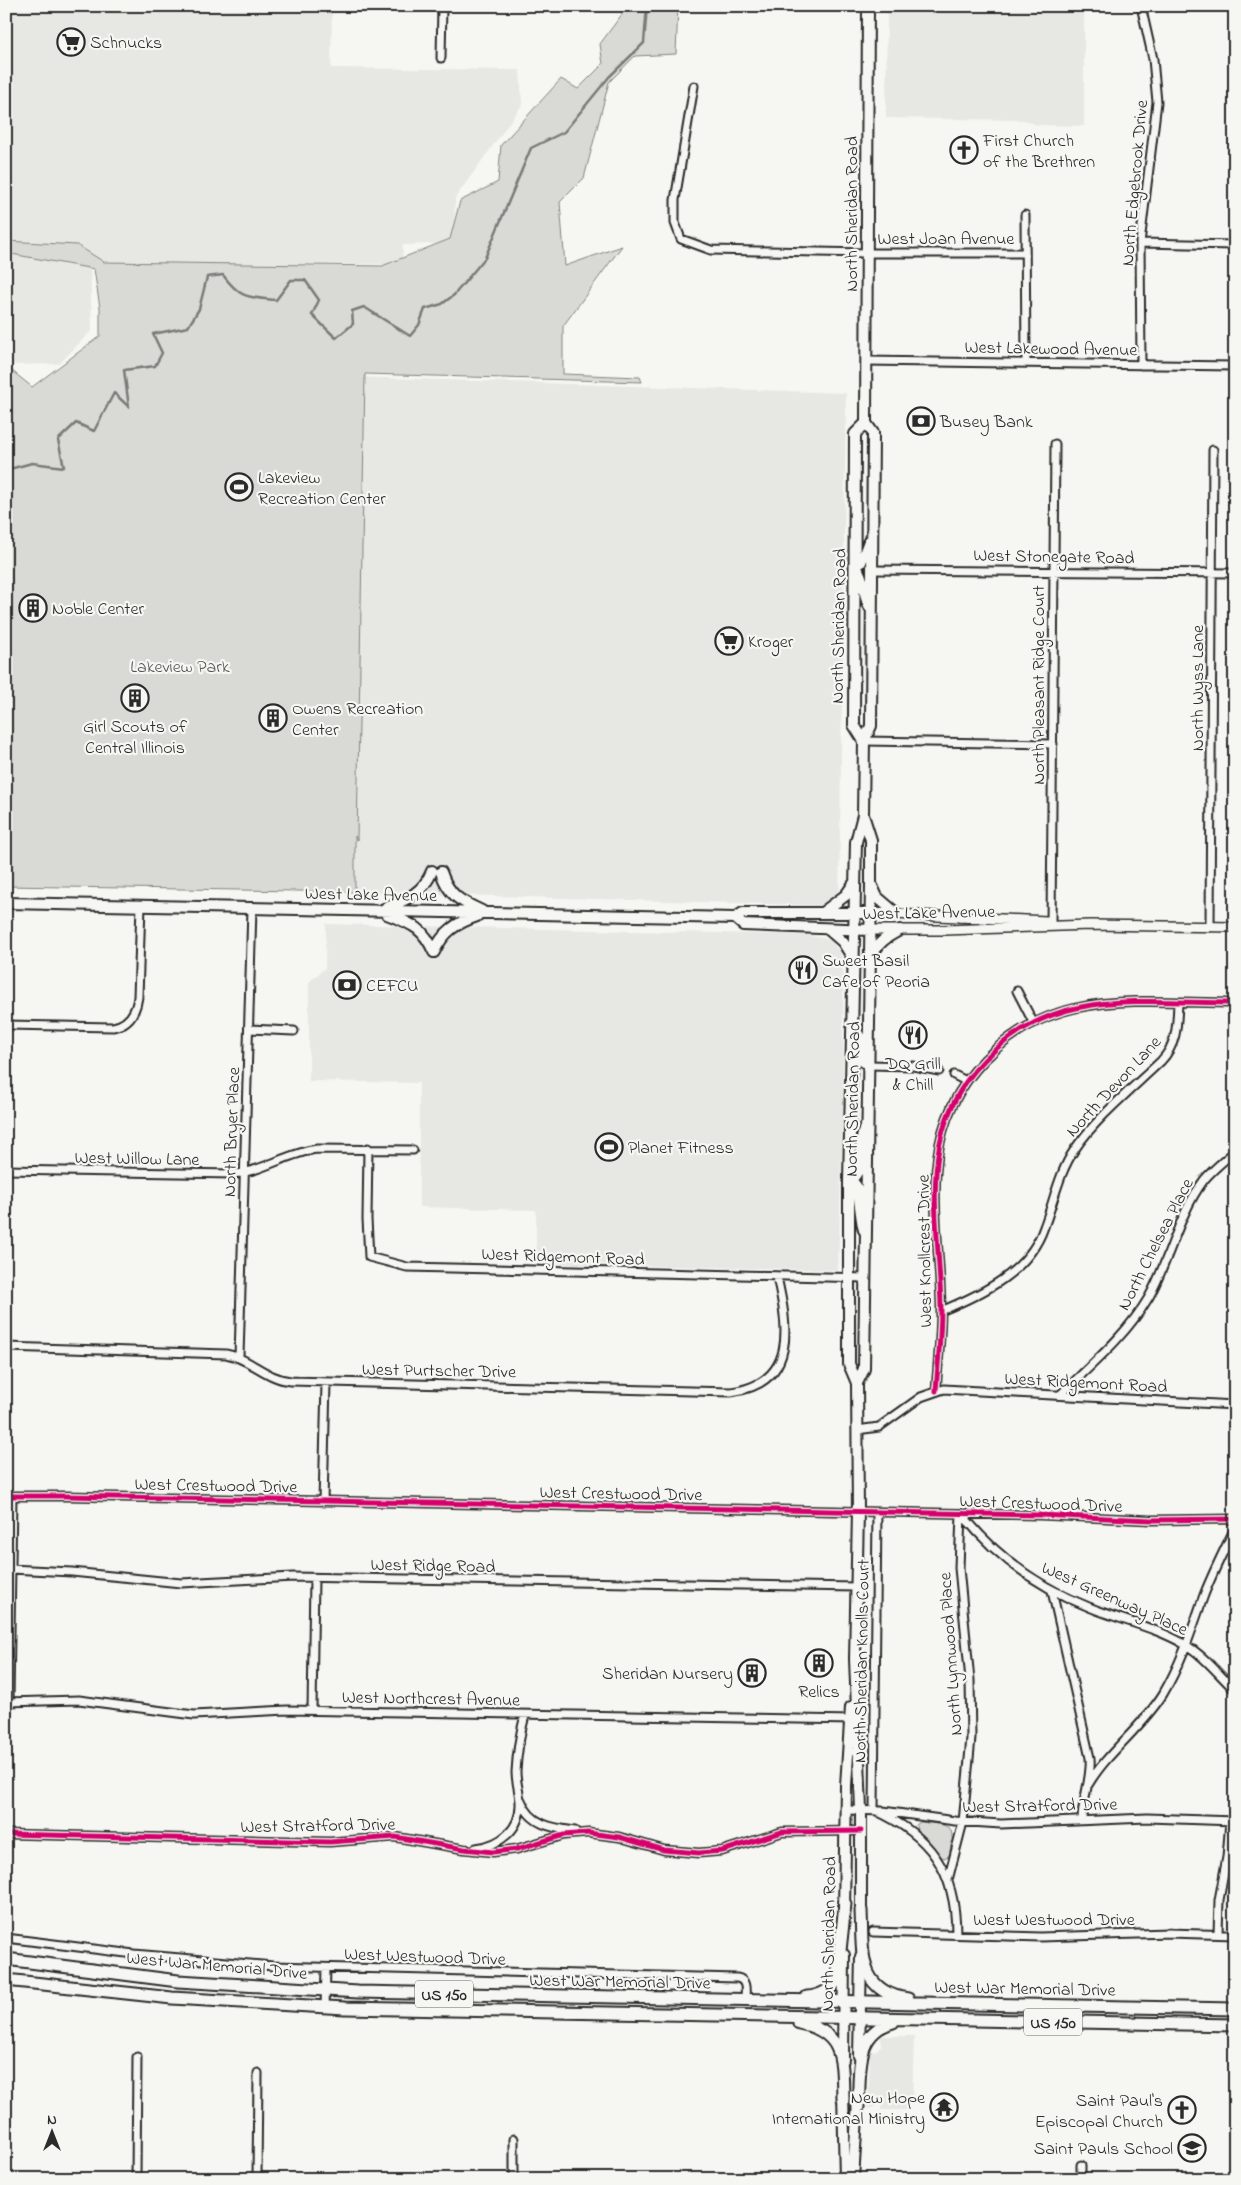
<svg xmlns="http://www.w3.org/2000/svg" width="1241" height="2185" viewBox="0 0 1241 2185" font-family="'Indie Flower',sans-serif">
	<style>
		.built { fill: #e7e7e3 }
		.green { fill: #d9d9d5; stroke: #828280 }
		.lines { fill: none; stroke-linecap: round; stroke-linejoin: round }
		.stream { stroke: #7a7a78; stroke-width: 2.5 }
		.minor-casing { stroke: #2b2b2b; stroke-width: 11 }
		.tertiary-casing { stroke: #2b2b2b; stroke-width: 12 }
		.secondary-casing { stroke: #2b2b2b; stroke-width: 14 }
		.trunk-casing { stroke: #2b2b2b; stroke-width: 15 }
		.minor { stroke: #f6f6f2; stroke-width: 7 }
		.tertiary { stroke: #f6f6f2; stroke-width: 9 }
		.secondary { stroke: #f6f6f2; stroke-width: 10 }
		.trunk { stroke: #f6f6f2; stroke-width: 11 }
		.cycleway-casing { stroke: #f6f6f2; stroke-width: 8 }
		.cycleway { stroke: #d6006c; stroke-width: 5 }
		.labels { text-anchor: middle; stroke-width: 4.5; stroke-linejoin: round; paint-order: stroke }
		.shield { fill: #f6f6f2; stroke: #686867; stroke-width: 1 }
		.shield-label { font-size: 16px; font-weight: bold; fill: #2b2b2b }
		.poi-label { font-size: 18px; fill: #2b2b2b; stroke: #f6f6f2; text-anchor: start }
		.street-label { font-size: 18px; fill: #2b2b2b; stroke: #f6f6f2 }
		.park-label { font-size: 18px; fill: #565656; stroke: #f6f6f2 }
	</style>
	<rect width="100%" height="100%" fill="#f6f6f2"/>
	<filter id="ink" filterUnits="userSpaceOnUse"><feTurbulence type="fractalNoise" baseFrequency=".02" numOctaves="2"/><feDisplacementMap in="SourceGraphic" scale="10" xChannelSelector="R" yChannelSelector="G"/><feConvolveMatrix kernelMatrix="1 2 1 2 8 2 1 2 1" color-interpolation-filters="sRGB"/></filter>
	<g filter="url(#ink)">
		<!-- built -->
		<path class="built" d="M6,6H332L331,68L520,70L522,105L455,198L454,243L403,245L402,264H90L92,330L59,364L6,365Z
			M887,6H1084V126L1037,125L1025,120L886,118Z
			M354,377L846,393L839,906L355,892Z
			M326,924L808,935L830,940L840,952L843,969V1112L838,1270L536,1263V1210L419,1207V1083L309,1081V982L325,968Z
			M881,2036H914L912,2105H906V2110H881V2104L868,2109L870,2051H875L881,2046Z"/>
		<!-- green -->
		<path class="green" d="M628,6H678L676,54L635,56L609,82L584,178L560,202L565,266L622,246L563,326V374L640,377L642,382L365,374L357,840L355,836V892L6,886V366L32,387L100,336V308L94,269L6,253V241L77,245L104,262L382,266L450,239L460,201L498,182L501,145L561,79L578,89L603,64L600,44Z
			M920,1822C952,1826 956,1823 949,1856L944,1858L940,1856L917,1831L916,1825Z"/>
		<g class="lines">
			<!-- stream -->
			<path class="stream" d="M6,470L32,463L64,467L58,440L76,423L94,431L114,393L129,407L124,370L155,366L162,353L153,334L188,327L199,309L207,277L223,275C241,299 247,297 276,300L291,280H305L319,300L312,315L336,338L353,324L352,311L364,307L410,336L419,325L425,309L442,304L454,295L485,258L531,148L564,132L609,77L644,43L647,6"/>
			<!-- minor casing -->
			<g class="minor-casing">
				<path id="minor" d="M441,58L442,6
					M694,86L675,200V223L681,239L711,250L867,253H1025
					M1025,215L1026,363
					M1140,243L1235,245
					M866,361L1235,366
					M1141,365L1140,243L1157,102L1153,59L1141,6
					M872,570L1235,573
					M864,741L1053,744
					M1051,926L1055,444
					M1210,927L1213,450
					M1017,991L1033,1022
					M6,1025L113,1027C129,1024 136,1012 138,997L141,905
					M249,1029L294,1031
					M869,1065L913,1066L939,1071
					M954,1075L966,1081
					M368,1148L367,1219L369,1257L407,1267L866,1278
					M6,1170L233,1174C262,1172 287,1153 317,1149L413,1150
					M941,1311C982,1294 1029,1272 1044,1227C1054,1201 1059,1172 1075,1149C1095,1119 1134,1087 1161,1061C1177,1044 1177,1026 1178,1003
					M6,1347L226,1354C250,1358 266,1379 291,1381L731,1392C798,1383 788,1326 777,1277
					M239,1357L252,908
					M936,1391C938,1363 941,1335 941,1307C939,1211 912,1122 996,1049C1019,1028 1045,1015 1076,1008C1127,997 1183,1003 1235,1003
					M1060,1395C1092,1364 1126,1336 1149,1297C1170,1259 1178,1215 1204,1180C1213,1169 1225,1160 1235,1151
					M857,1430L879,1427L921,1397L944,1389L1235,1405
					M6,1496H65L1040,1515L1151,1520L1235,1519
					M323,1502L326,1383
					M877,1512L874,1810C930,1835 956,1871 956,1934
					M962,1514C996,1557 1038,1587 1089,1607C1120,1620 1155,1627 1184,1644C1204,1655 1219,1675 1235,1690
					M10,1569L72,1572L181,1583L293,1577L856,1587
					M1052,1591L1090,1758C1092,1779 1082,1799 1082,1820
					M6,1702L79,1700L194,1715L287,1710L854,1720
					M9,1703L12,1496
					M312,1710L314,1578
					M1088,1785C1108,1751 1142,1728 1163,1694C1182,1662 1192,1629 1204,1595C1213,1572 1224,1550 1235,1528
					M521,1800C530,1825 552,1828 575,1831
					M846,1810L883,1811L955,1821L1001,1824L1147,1818L1235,1821
					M6,1834L330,1842L395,1837L464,1849L493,1852L517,1849L564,1835L588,1833L619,1837L664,1850L699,1853L722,1851L782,1832L861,1831
					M476,1848C501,1845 521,1829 520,1803C520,1793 516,1783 516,1772C517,1752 520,1734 525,1715
					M948,1880L963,1822L971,1738L970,1680L959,1568L961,1514
					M873,1932L1040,1937L1169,1933L1235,1935
					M1218,1934L1219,1900L1227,1857L1230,1821
					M6,1938L134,1954L273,1966L737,1978C748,1980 745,1991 745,2001
					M325,2008L326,1968
					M1081,2165V2179
					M136,2179L137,2057
					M257,2179L258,2073
					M514,2179V2139"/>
			</g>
			<!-- tertiary casing -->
			<g class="tertiary-casing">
				<path id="tertiary" d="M871,913L1047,921
					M870,930H945L1090,925L1235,927"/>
			</g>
			<!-- secondary casing -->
			<g class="secondary-casing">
				<path id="secondary" d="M869,541L861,562L856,567C866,580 862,595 871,609
					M864,741L854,725L855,434L866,423
					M441,872C449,896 460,901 482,911
					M872,886L877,897L897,914
					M6,903L735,918L743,913H871
					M384,909C405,900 423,894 432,871
					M822,913L846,895L855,882
					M387,914C412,924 423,927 434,952
					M735,918L743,925L870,930
					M828,929L843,942L854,960
					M434,952C443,932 456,923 477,916
					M871,958C877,943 886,937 900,930
					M854,1027L860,1038L861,1060L869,1065
					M864,1230C861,1222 859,1189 856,1186C855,1184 852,1182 849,1181C867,1170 857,1144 865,1127
					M857,1383L864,1369L871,884V840L863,815
					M844,1910L846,1786L851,1707
					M861,1916V1810L855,1659L858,1512L857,1383L849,1364V1181L856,842L863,815L864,741L871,726L873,433L866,423L868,6
					M859,2056L861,1956
					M843,2060L844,1955
					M843,2092L845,2179
					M853,2179L858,2101"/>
			</g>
			<!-- trunk casing -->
			<g class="trunk-casing">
				<path id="trunk" d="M861,1910C863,1951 856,1991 908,1999
					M6,1959L178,1981L358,1992L1235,2009
					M6,1980L172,1998L345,2008L1235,2025
					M807,1997C821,1996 831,1991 837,1979L845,1904
					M799,2023C845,2032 842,2060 843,2099
					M858,2107C861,2073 853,2033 893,2022"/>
			</g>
			<!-- minor -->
			<use href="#minor" class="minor"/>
			<!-- tertiary -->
			<use href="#tertiary" class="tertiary"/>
			<!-- secondary -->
			<use href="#secondary" class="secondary"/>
			<!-- trunk -->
			<use href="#trunk" class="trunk"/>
			<!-- cycleway casing -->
			<g class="cycleway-casing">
				<path id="cycleway" d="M936,1391C938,1363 941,1335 941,1307C939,1211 912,1122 996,1049C1019,1028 1045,1015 1076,1008C1127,997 1183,1003 1235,1003
					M6,1496H65L1040,1515L1151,1520L1235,1519
					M6,1834L330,1842L395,1837L464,1849L493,1852L517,1849L564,1835L588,1833L619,1837L664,1850L699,1853L722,1851L782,1832L861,1831"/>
			</g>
			<!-- cycleway -->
			<use href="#cycleway" class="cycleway"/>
		</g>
	</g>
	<!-- icons -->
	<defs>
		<g id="supermarket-ring" transform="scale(1.4375)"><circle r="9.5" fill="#f6f6f2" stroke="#2b2b2b" stroke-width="1.5"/><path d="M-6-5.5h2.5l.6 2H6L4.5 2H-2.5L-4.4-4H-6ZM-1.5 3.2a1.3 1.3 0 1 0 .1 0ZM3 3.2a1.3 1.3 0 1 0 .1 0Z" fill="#2b2b2b"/></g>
		<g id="church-ring" transform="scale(1.4375)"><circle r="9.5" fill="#f6f6f2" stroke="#2b2b2b" stroke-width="1.5"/><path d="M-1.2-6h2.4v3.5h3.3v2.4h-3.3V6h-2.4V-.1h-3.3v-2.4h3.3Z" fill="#2b2b2b"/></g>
		<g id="bank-ring" transform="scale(1.4375)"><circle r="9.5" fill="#f6f6f2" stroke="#2b2b2b" stroke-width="1.5"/><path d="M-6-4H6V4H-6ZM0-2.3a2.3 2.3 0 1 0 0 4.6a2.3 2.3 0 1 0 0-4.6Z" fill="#2b2b2b"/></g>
		<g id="stadium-ring" transform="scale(1.4375)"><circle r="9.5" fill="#f6f6f2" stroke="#2b2b2b" stroke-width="1.5"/><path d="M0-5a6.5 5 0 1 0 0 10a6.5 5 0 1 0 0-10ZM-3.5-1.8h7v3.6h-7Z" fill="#2b2b2b"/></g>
		<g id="building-ring" transform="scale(1.4375)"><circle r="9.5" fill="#f6f6f2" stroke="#2b2b2b" stroke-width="1.5"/><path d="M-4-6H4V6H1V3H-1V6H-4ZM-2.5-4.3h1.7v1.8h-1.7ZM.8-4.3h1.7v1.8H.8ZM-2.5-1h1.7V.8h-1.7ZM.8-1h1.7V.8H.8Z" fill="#2b2b2b"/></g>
		<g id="restaurant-ring" transform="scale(1.4375)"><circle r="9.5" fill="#f6f6f2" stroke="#2b2b2b" stroke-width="1.5"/><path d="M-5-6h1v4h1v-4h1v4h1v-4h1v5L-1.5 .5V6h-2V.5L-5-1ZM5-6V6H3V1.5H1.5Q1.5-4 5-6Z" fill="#2b2b2b"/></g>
		<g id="temple-ring" transform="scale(1.4375)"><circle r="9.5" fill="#f6f6f2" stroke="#2b2b2b" stroke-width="1.5"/><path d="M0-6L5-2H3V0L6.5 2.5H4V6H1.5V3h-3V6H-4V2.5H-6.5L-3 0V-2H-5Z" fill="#2b2b2b"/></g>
		<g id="school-ring" transform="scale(1.4375)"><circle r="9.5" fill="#f6f6f2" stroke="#2b2b2b" stroke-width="1.5"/><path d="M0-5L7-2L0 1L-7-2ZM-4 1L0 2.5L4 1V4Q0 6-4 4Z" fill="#2b2b2b"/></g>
	</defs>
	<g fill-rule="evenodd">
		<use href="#supermarket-ring" x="71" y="42"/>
		<use href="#church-ring" x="964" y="150"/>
		<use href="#bank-ring" x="921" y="421"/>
		<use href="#stadium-ring" x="239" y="487"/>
		<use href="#building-ring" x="33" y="608"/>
		<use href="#supermarket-ring" x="729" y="641"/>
		<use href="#building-ring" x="135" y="698"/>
		<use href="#building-ring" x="273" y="718"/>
		<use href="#restaurant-ring" x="803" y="970"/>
		<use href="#bank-ring" x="347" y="985"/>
		<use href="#restaurant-ring" x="913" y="1035"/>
		<use href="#stadium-ring" x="609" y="1147"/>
		<use href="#building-ring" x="819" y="1663"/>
		<use href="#building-ring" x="752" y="1673"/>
		<use href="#temple-ring" x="944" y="2107"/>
		<use href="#church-ring" x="1182" y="2110"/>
		<use href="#school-ring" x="1192" y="2148"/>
	</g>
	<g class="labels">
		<!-- shield labels -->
		<g class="shield">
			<rect x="415" y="1980.5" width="58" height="27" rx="4"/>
			<rect x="1024" y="2008.5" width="58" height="27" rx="4"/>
		</g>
		<g class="shield-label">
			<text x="444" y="2000">US 150</text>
			<text x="1053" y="2028">US 150</text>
		</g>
		<!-- poi labels -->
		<g class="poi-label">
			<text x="90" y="48">Schnucks</text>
			<text x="983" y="146">First Church<tspan x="983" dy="21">of the Brethren</tspan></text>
			<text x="940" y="427">Busey Bank</text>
			<text x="258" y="483">Lakeview<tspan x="258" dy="21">Recreation Center</tspan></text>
			<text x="52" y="614">Noble Center</text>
			<text x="748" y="647">Kroger</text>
			<text x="292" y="714">Owens Recreation<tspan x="292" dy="21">Center</tspan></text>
			<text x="135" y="732" text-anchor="middle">Girl Scouts of<tspan x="135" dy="21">Central Illinois</tspan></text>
			<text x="822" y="966">Sweet Basil<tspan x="822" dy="21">Cafe of Peoria</tspan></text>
			<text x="366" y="991">CEFCU</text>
			<text x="913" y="1069" text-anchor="middle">DQ Grill<tspan x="913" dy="21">&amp; Chill</tspan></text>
			<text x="628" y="1153">Planet Fitness</text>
			<text x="733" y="1679" text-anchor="end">Sheridan Nursery</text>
			<text x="819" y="1697" text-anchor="middle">Relics</text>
			<text x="925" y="2103" text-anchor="end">New Hope<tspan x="925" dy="21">International Ministry</tspan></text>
			<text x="1163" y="2106" text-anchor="end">Saint Paul's<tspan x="1163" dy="21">Episcopal Church</tspan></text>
			<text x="1173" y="2154" text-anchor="end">Saint Pauls School</text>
		</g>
		<!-- street labels -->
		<g class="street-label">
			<text transform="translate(1134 183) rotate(-85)" y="6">North Edgebrook Drive</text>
			<text transform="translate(851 214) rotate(-90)" y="6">North Sheridan Road</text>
			<text x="946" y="244">West Joan Avenue</text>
			<text transform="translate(1051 348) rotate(1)" y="6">West Lakewood Avenue</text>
			<text transform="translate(1054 556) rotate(1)" y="6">West Stonegate Road</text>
			<text transform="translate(838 626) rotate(-89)" y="6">North Sheridan Road</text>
			<text transform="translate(1038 685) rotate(-90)" y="6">North Pleasant Ridge Court</text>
			<text transform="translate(1197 688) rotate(-90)" y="6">North Wyss Lane</text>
			<text transform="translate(371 894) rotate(1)" y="6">West Lake Avenue</text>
			<text transform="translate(929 912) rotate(-1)" y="6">West Lake Avenue</text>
			<text transform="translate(1113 1086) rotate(-47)" y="6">North Devon Lane</text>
			<text transform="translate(852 1099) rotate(-89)" y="6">North Sheridan Road</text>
			<text transform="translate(231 1132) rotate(-88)" y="6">North Bryer Place</text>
			<text transform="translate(137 1158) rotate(1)" y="6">West Willow Lane</text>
			<text transform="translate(1155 1244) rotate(-63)" y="6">North Chelsea Place</text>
			<text transform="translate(924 1251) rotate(-91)" y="6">West Knollcrest Drive</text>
			<text transform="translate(563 1256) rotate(2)" y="6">West Ridgemont Road</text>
			<text transform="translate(439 1370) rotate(1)" y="6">West Purtscher Drive</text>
			<text transform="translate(1086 1382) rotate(3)" y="6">West Ridgemont Road</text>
			<text transform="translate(216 1485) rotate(1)" y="6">West Crestwood Drive</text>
			<text transform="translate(621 1493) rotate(1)" y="6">West Crestwood Drive</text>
			<text transform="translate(1041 1503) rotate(2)" y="6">West Crestwood Drive</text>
			<text transform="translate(433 1565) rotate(1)" y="6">West Ridge Road</text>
			<text transform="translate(1115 1598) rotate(24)" y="6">West Greenway Place</text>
			<text transform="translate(950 1654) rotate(-94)" y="6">North Lynnwood Place</text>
			<text transform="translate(861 1661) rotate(-89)" y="6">North Sheridan Knolls Court</text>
			<text transform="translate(431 1698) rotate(1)" y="6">West Northcrest Avenue</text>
			<text transform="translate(1040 1805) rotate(-1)" y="6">West Stratford Drive</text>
			<text transform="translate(318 1825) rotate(-1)" y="6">West Stratford Drive</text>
			<text x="1054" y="1925">West Westwood Drive</text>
			<text transform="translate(828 1934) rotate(-89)" y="6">North Sheridan Road</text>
			<text transform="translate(425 1956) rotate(2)" y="6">West Westwood Drive</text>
			<text transform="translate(217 1965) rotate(5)" y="6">West War Memorial Drive</text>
			<text transform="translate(620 1981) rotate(1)" y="6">West War Memorial Drive</text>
			<text transform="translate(1025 1988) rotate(1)" y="6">West War Memorial Drive</text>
		</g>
		<!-- park labels -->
		<g class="park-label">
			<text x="180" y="672">Lakeview Park</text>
		</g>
	</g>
	<!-- margin -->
	<rect width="1241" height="2185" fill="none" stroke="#f6f6f2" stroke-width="25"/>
	<rect x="12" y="12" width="1216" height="2160" fill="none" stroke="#2b2b2b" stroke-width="2" filter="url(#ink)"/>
	<!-- north arrow -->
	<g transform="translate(52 2132)" stroke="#f6f6f2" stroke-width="4" paint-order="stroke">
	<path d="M0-4L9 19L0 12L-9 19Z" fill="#2b2b2b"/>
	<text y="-8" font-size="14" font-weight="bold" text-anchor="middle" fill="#2b2b2b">N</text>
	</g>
</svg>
